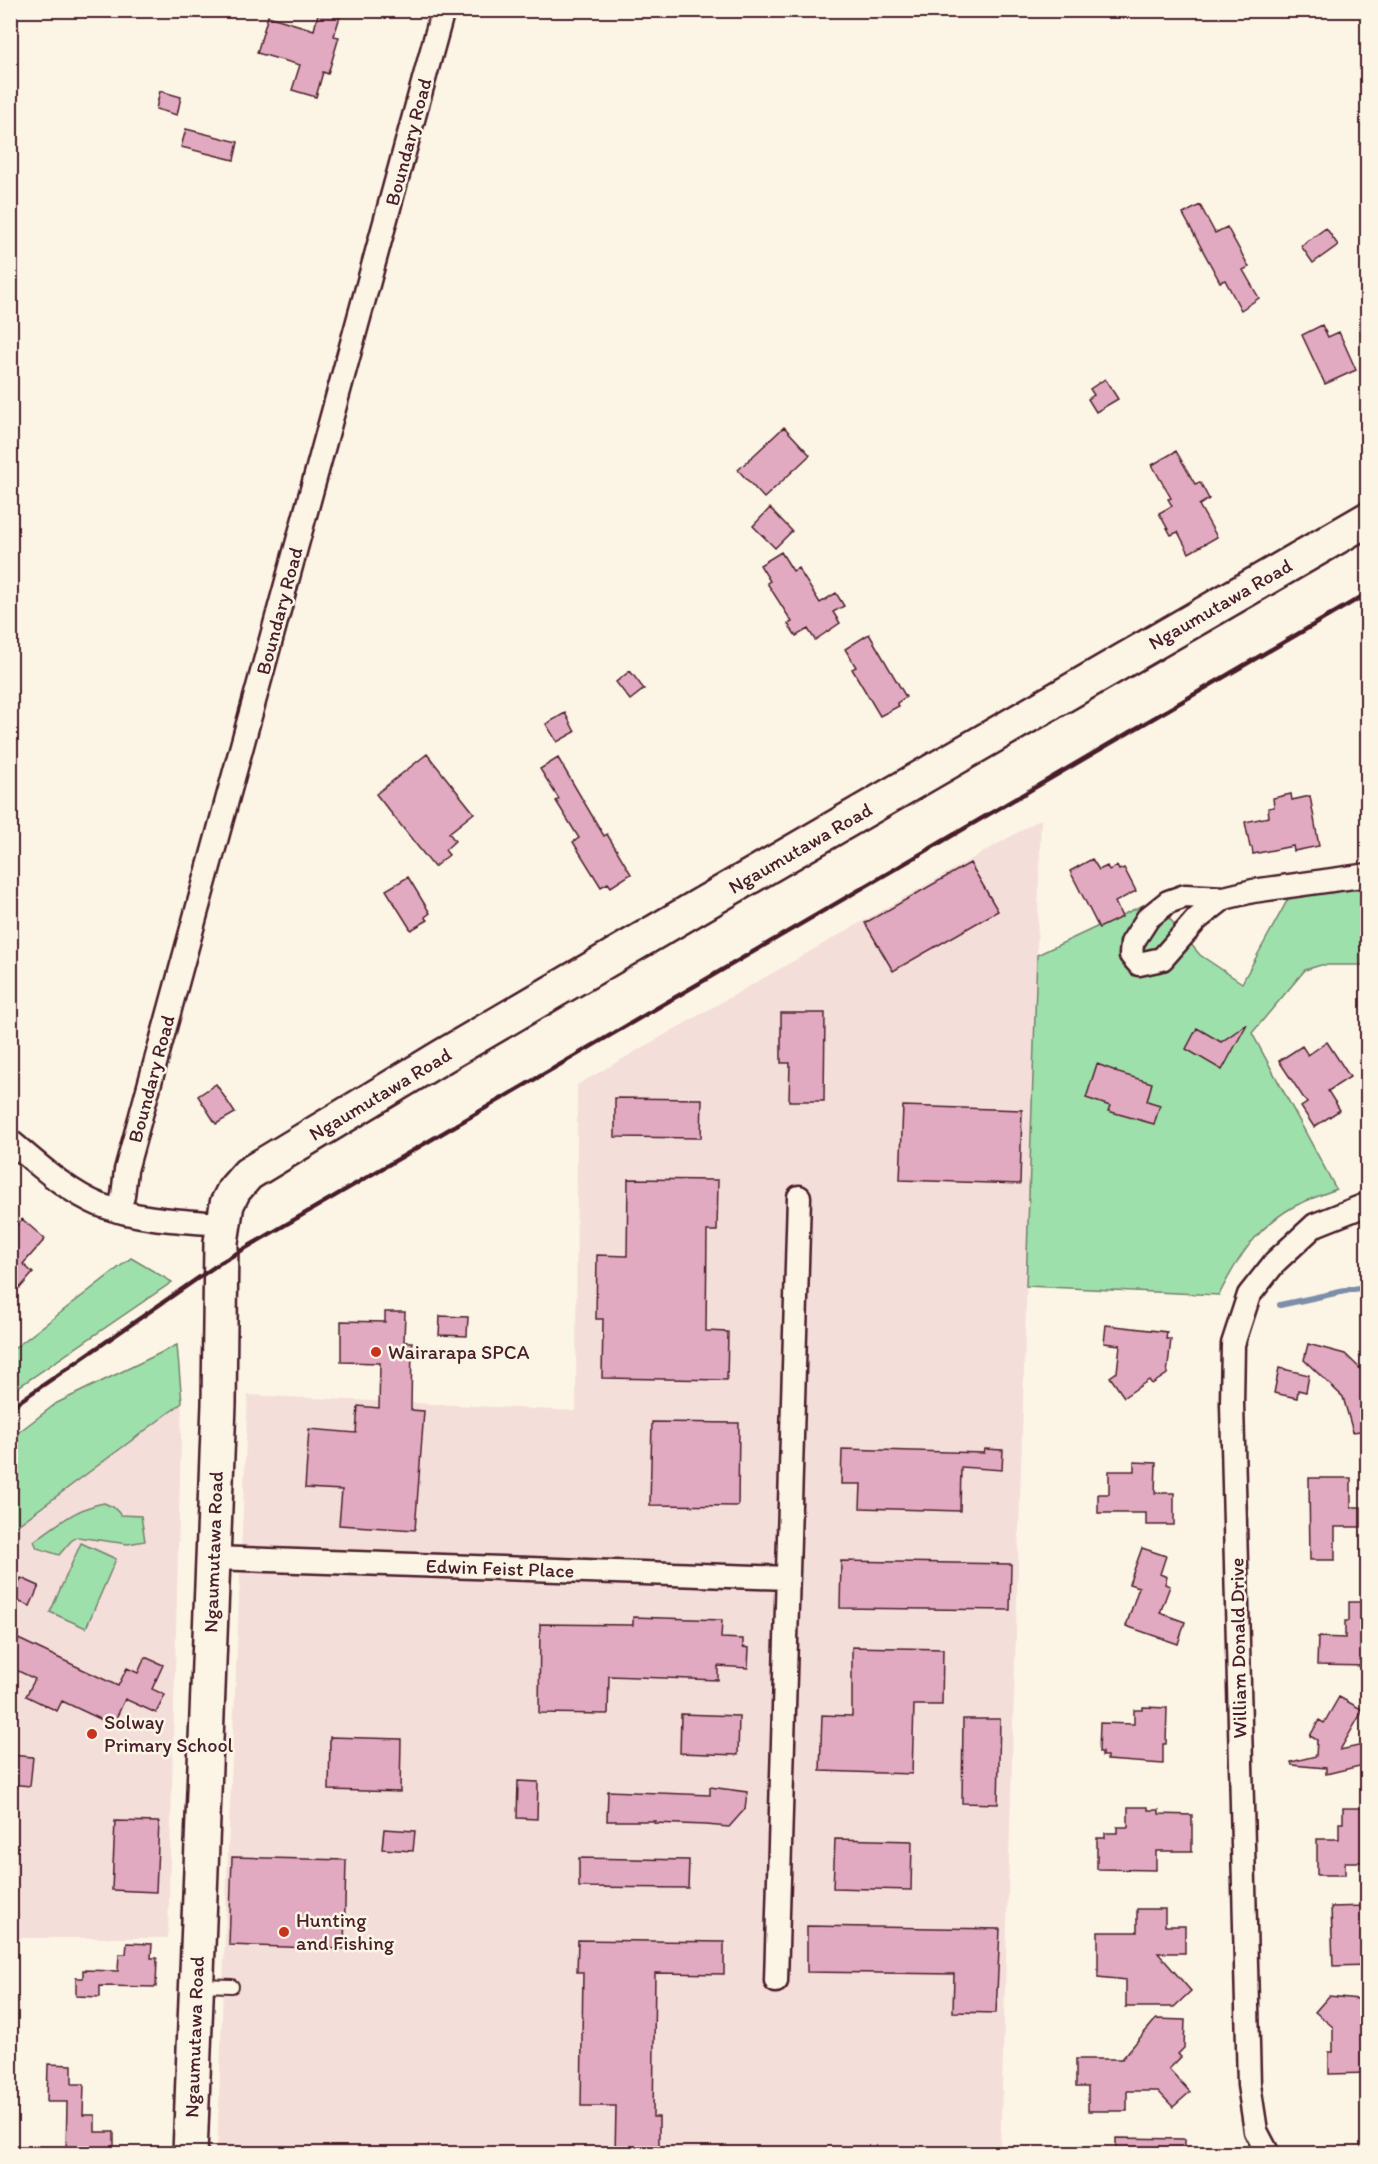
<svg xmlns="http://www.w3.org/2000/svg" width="1378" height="2164" viewBox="0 0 1378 2164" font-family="Itim,sans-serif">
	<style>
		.built { fill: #f4deda }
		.green { fill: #9ee0ab; stroke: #74806b; stroke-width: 1.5 }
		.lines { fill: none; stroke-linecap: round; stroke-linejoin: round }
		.stream { stroke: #7d8daa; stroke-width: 6 }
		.building { fill: #e1aac0; stroke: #4a1f2b; stroke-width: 1.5 }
		.service-casing { stroke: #4a1f2b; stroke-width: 16 }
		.minor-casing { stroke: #4a1f2b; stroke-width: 27 }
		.secondary-casing { stroke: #4a1f2b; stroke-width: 38 }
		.service { stroke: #fcf5e5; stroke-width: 12 }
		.minor { stroke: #fcf5e5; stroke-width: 22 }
		.secondary { stroke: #fcf5e5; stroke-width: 33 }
		.rail { stroke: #4a1f2b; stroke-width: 4.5 }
		.poi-dot { fill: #c8321e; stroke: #fcf5e5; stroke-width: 2 }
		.labels { text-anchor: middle; stroke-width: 5; stroke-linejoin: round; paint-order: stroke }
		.street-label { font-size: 20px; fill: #4a1f2b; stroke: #fcf5e5 }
		.poi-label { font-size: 20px; fill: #4a1f2b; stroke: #fcf5e5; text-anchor: start }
	</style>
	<rect width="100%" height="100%" fill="#fcf5e5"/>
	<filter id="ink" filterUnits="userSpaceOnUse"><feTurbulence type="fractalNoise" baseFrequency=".0167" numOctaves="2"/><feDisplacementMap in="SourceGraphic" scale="12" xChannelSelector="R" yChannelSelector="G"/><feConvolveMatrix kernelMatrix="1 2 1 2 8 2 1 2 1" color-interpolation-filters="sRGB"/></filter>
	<g filter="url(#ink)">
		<!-- built -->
		<path class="built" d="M1041,819L1000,2153L217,2154L228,1849L248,1395L576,1411L577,1085Z
			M182,1403L168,1938H11L10,1530Z"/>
		<!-- green -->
		<path class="green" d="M1367,867V965H1321L1305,970L1252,1033L1336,1189C1322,1195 1306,1200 1293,1207C1256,1228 1237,1259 1219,1295L1026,1286L1037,955L1154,900L1200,955L1242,983L1293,890Z
			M131,1258L172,1282L11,1392V1351Z
			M177,1345L182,1403L11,1530V1438L57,1403Z
			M104,1503L113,1507L121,1515L141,1516L145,1541L128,1544L77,1537L71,1541L59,1555L37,1548L34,1541C57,1525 76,1508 104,1503Z
			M81,1543L116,1559L86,1628L50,1612Z"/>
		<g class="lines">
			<!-- stream -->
			<path class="stream" d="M1280,1305L1368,1286"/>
		</g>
		<!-- building -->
		<path class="building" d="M319,10H342L334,36L339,37L328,74L323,72L316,97L292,90L300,65L257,53L268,16L314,30Z
			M160,91L181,97L177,115L156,109Z
			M186,129L238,142L234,160L181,147Z
			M1200,205L1215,233L1227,227L1249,267L1243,270L1259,298L1241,310L1225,280L1220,282L1183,214Z
			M1326,228L1338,245L1313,263L1301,246Z
			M1322,325L1328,337L1339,332L1356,370L1325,384L1302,335Z
			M1105,379L1118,399L1096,412L1088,399L1094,395L1090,389Z
			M784,427L810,455L764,498L738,470Z
			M1176,451L1195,484L1200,482L1209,499L1199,505L1217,537L1189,553L1178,532L1171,535L1159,513L1172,506L1168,499L1171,498L1152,465Z
			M770,508L792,531L775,548L753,526Z
			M781,552L793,571L798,568L820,603L836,593L844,606L833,612L840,623L815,640L808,629L796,636L788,624L792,622L767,583L770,581L760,565Z
			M869,634L906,697L897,703L899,706L880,716L852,669L856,667L845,649Z
			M630,671L644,689L630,700L616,682Z
			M565,713L575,732L557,742L546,724Z
			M427,754L474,813L449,833L455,841L445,850L449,855L434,867L376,794Z
			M558,758L604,836L607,834L631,874L611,887L608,883L601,887L573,842L579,838L556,801L559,799L540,769Z
			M1291,794L1292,800L1310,796L1319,846L1294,851L1293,846L1253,854L1252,847H1250L1245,822L1269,817L1268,808L1274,807L1273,798Z
			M1092,859L1099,870L1107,866L1109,870L1117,866L1119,870L1124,868L1136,891L1115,902L1122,917L1099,928L1070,871Z
			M970,863L998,911L893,971L865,923Z
			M408,877L430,913L425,917L428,920L411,930L386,890Z
			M781,1013H825L824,1101H789L790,1063H781Z
			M1247,1024L1222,1070L1186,1049L1197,1028L1221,1042Z
			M1327,1042L1350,1077L1328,1091L1340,1110L1314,1127L1301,1107L1307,1103L1279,1061L1302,1046L1308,1055Z
			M1097,1064L1116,1071L1115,1072L1152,1083L1147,1101L1160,1105L1154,1124L1108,1111L1110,1106L1086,1098Z
			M216,1084L235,1113L216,1124L198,1096Z
			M615,1098L702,1099L701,1138L615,1137Z
			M903,1106L1022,1110L1020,1184L900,1180Z
			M628,1179L718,1180L717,1231H707L706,1331L728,1332L727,1380L602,1378L603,1319H596L597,1255L627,1256Z
			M22,1219L45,1239L23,1264L33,1273L20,1288L10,1278V1232Z
			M385,1312H405L404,1342H412L411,1410L424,1411L415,1530L339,1525L342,1490L305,1488L309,1429L356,1433L358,1406L379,1408L380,1363L341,1362V1321L385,1322Z
			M440,1316L468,1317L467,1336L439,1335Z
			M1106,1325L1167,1332L1166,1339H1171L1167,1374L1152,1384L1149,1380L1124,1397L1110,1377L1117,1372L1120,1345L1104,1343Z
			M1308,1344L1345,1354L1368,1376V1430L1353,1432L1343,1397L1304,1360Z
			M1279,1368L1309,1375L1306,1392L1298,1390L1297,1398L1274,1393Z
			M652,1422L739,1423L738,1506L650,1505Z
			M842,1449L984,1453L985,1449L1003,1450L1002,1470L961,1467L960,1511L860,1508L861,1484H841Z
			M1134,1462L1156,1463L1155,1493H1174V1525H1146V1513H1098V1494H1109V1471H1134Z
			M1309,1478H1351V1507H1361V1527H1335V1560H1310Z
			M1142,1548L1166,1556L1160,1574L1167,1577L1165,1584L1170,1586L1160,1613L1185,1622L1178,1644L1126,1626L1139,1587L1129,1584Z
			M841,1561L1011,1564L1010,1610L840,1608Z
			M21,1578L39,1586L30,1606L12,1599Z
			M1349,1602H1368V1666L1317,1665L1318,1637L1345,1638V1621H1349Z
			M633,1617L722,1620L721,1638L743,1639V1647L749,1648L748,1668L718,1666V1680L609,1676L608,1714L539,1713L540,1624L633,1625Z
			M10,1635L118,1686L127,1668L138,1673L145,1657L163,1665L152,1689L165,1695L156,1713L125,1699L113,1725L62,1701L57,1711L26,1696L35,1679L10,1667Z
			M852,1647L943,1649L942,1705H914L912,1774L820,1771L822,1715L852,1716Z
			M1339,1697L1363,1710L1340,1750L1368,1744V1764L1326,1774V1768L1292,1765L1291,1762L1316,1756L1317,1740L1310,1736L1319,1720L1324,1723Z
			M1143,1707L1167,1708L1166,1744H1163V1764L1107,1760V1756H1102V1752H1099L1100,1723L1134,1724V1710H1143Z
			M681,1714L739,1716L738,1755L680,1753Z
			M963,1719H1000L998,1804L962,1803Z
			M330,1737L401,1739L400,1792L329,1790Z
			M10,1755L33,1757L30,1786L10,1784Z
			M518,1781L538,1782L537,1819L517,1818Z
			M710,1787L747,1792L745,1809L729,1827L706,1825L654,1823L655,1821H607L608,1791L710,1795Z
			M1128,1807H1148V1810H1159V1814L1192,1815V1851H1156V1870L1097,1869V1838H1105V1833H1117V1827H1128Z
			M1343,1808H1368V1862H1345V1875H1317V1839H1339V1823H1343Z
			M115,1821L159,1822L156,1892L112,1890Z
			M384,1829L415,1831L413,1851L382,1849Z
			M835,1839L912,1841L911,1890L833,1888Z
			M232,1857L346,1860L344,1949L229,1945Z
			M579,1858L689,1860L688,1888L579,1887Z
			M1368,1906V1965L1333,1966L1331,1907Z
			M1137,1909H1165V1926H1185V1953H1158L1191,1991L1174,2007H1126V1980L1098,1977V1932H1137Z
			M807,1926L1000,1929L996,2013L953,2012L954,1974L807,1972Z
			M578,1940L724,1942V1974L655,1973L653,2117H659V2154H615L616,2106H581L583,1972H577Z
			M127,1943L152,1944L151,1958H157L156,1987L100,1986V1997L76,1996V1978H83V1970L118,1971L119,1954H126Z
			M1329,1996L1368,2000V2073L1329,2074V2052H1333V2027L1315,2012Z
			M1156,2019L1185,2020L1184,2048L1178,2054L1181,2057L1169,2069L1190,2092L1173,2107L1158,2091H1127V2111H1088V2087H1076V2059H1122Z
			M48,2064L72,2065V2084H84L83,2115H95V2132H114V2154H66L67,2102H47Z
			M1116,2138L1185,2139V2154H1116Z"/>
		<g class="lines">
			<!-- service casing -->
			<g class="service-casing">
				<path id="service" d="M198,1985L232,1986"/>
			</g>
			<!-- minor casing -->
			<g class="minor-casing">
				<path id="minor" d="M1224,898L1197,919L1162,959L1139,964L1131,955L1132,943L1148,918L1168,902L1185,896L1224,898L1253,891L1368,875
					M10,1141C38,1164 66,1191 100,1205C139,1220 182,1221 223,1224
					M118,1211L123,1196L126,1170L443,10
					M213,1558L788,1578
					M776,1981L799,1197
					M1268,2154L1256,2131L1249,2085L1232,1404L1233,1344L1249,1295L1276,1261L1315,1225L1368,1204"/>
			</g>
			<!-- secondary casing -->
			<g class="secondary-casing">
				<path id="secondary" d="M190,2154L219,1404L221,1242L227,1204L234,1190L248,1174L443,1056L701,905L1368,519"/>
			</g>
			<!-- service -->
			<use href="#service" class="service"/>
			<!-- minor -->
			<use href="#minor" class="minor"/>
			<!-- secondary -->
			<use href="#secondary" class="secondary"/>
			<!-- rail -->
			<path class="rail" d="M10,1408L220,1263L1368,593"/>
		</g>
	</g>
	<!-- markers -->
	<g class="poi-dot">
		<circle cx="376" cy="1352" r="6"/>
		<circle cx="92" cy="1734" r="6"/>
		<circle cx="284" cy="1932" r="6"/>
	</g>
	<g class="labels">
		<!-- street labels -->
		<g class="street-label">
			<text transform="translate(408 142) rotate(-75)" y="7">Boundary Road</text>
			<text transform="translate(1220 604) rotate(-30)" y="7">Ngaumutawa Road</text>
			<text transform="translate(279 611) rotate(-75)" y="7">Boundary Road</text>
			<text transform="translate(800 848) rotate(-30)" y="7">Ngaumutawa Road</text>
			<text transform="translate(151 1079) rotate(-75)" y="7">Boundary Road</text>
			<text transform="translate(380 1094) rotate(-31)" y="7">Ngaumutawa Road</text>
			<text transform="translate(213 1552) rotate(-88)" y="7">Ngaumutawa Road</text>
			<text transform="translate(500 1568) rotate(2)" y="7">Edwin Feist Place</text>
			<text transform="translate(1238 1648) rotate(-91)" y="7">William Donald Drive</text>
			<text transform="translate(194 2037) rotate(-88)" y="7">Ngaumutawa Road</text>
		</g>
		<!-- poi labels -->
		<g class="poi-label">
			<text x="388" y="1359">Wairarapa SPCA</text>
			<text x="104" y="1729">Solway<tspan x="104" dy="23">Primary School</tspan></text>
			<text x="296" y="1927">Hunting<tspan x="296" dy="23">and Fishing</tspan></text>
		</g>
	</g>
	<!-- margin -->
	<rect width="1378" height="2164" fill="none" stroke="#fcf5e5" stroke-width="36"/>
	<rect x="18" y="18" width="1342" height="2128" fill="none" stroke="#4a1f2b" stroke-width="2" filter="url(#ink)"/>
</svg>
